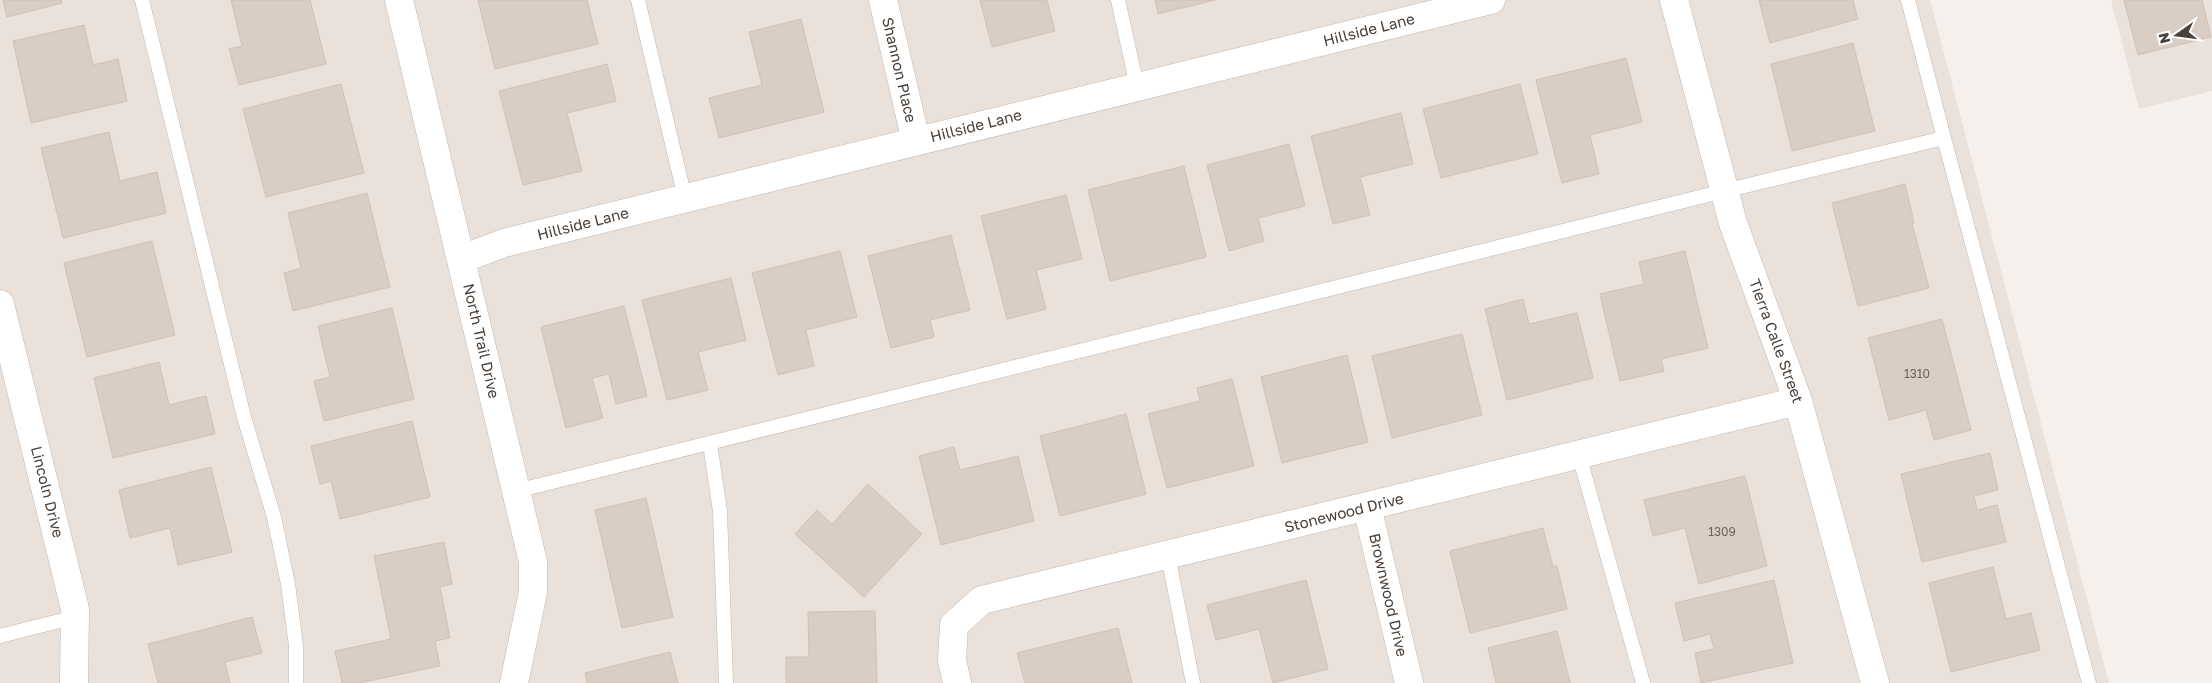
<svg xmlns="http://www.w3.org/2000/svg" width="2212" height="683" viewBox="0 0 2212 683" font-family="'Golos Text',sans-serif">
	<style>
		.residential { fill: #e9e1da }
		.building { fill: #dacdc4; stroke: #d2c0b5 }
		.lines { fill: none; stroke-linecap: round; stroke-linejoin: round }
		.service-casing { stroke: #c4b9b1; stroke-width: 15 }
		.minor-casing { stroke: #c4b9b1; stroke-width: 29 }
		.service { stroke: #fff; stroke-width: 14 }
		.minor { stroke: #fff; stroke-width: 28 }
		.labels { text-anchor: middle; stroke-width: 5; stroke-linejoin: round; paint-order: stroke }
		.number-label { font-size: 12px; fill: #6e635c }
		.street-label { font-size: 15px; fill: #4a4039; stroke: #fff }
	</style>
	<rect width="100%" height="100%" fill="#f5f0ec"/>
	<!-- residential -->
	<path class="residential" d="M0,0H1930L2109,683H0Z
		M2111,0H2212V91L2139,109Z"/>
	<!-- building -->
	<path class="building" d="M3,0H61L62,3L7,17Z
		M231,0H310L326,64L239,85L229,49L242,46Z
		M478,0H587L598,44L495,69Z
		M980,0H1047L1055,31L992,47Z
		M1155,0H1215L1158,14Z
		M1759,0H1853L1858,19L1770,43Z
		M2124,0H2202L2211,37L2138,55Z
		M801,19L824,112L719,138L709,98L762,85L749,32Z
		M84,25L93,65L118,59L127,101L31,123L13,41Z
		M1853,43L1875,131L1792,151L1771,64Z
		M1626,58L1642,122L1590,135L1599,174L1562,183L1536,80Z
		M607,64L616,101L567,113L582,171L523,185L499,91Z
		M341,84L364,173L266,197L243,109Z
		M1520,84L1538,154L1441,178L1423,109Z
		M1401,113L1413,164L1360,177L1370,215L1333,224L1311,136Z
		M109,132L120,181L157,172L166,213L63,238L41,148Z
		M1289,144L1305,206L1258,218L1264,241L1229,251L1207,165Z
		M1184,166L1206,257L1110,281L1088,190Z
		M1905,184L1914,223H1912L1929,288L1858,306L1832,203Z
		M367,193L390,287L293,311L284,273L301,268L288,213Z
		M1066,195L1082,259L1036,270L1046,309L1007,319L981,216Z
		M951,235L970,310L930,320L934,337L891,348L868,256Z
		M152,241L175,335L87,357L64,263Z
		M840,251L857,317L806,330L814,366L778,375L752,273Z
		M1685,251L1708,348L1661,359L1664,371L1620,381L1600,294L1644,284L1639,262Z
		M731,278L746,340L698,352L708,390L667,400L642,300Z
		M1523,299L1529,324L1577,313L1593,378L1507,400L1485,309Z
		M624,306L647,396L616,404L609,374L592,378L603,418L566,428L541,327Z
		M392,308L414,399L324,421L314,381L330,377L318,326Z
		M1942,319L1971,430L1934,440L1926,410L1889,420L1868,338Z
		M1462,334L1482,415L1392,438L1372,356Z
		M1347,355L1368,442L1282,463L1261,377Z
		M159,362L169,405L206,396L215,434L113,458L94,378Z
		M1232,379L1254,466L1167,488L1148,414L1200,401L1197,388Z
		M1126,414L1146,494L1060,516L1040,436Z
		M412,421L430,497L340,519L331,481L320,484L311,446Z
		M954,447L960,470L1018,456L1034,521L941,545L919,456Z
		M1990,453L1998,490L1974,496L1977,510L1997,505L2006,542L1922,562L1901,474Z
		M211,467L232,552L178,565L170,528L130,538L119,490Z
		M1745,476L1767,566L1699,584L1685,528L1653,536L1644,500Z
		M868,484L922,534L864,597L795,534L817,510L832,524Z
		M646,498L673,617L622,628L595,510Z
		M1543,528L1553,567L1557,566L1567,609L1470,633L1450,551Z
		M444,542L452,584L440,587L450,638L435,641L440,666L359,683H342L335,651L391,639L374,556Z
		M1993,567L2006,619L2031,613L2040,650L1951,672L1929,583Z
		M1306,580L1328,669L1273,683L1259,629L1216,640L1207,605Z
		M1774,580L1793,663L1701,683L1695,653L1714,649L1710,634L1684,641L1675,603Z
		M875,611L877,683H786V657H809L808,612Z
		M252,617L262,653L225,662L230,683H158L148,644Z
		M1118,628L1132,683H1025L1017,653Z
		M1557,631L1570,683H1496L1488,648Z
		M670,652L678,683H587L585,673Z"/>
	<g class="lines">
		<!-- service casing -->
		<g class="service-casing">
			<path id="service" d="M142,0L244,417L274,517L288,584L296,646V683
				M638,0L685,198
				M1118,0L1137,86
				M1908,0L1944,138
				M710,444L720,511L726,683
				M1579,455L1643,683
				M516,491L1724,191L1944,138L2089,683
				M1168,555L1193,683
				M0,636L75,617"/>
		</g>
		<!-- minor casing -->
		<g class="minor-casing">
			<path id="minor" d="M399,0L533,562V592L514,683
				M883,0L916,141
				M1674,0L1733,223L1798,401L1875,683
				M462,259L504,243L1491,0
				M0,304L75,609L74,683
				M1367,507L1409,683
				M957,683L952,660L954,625L982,600L1798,401"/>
		</g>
		<!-- service -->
		<use href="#service" class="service"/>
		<!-- minor -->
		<use href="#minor" class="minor"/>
	</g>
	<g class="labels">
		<!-- number labels -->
		<g class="number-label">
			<text x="1917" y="378">1310</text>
			<text x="1722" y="536">1309</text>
		</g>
		<!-- street labels -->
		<g class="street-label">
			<text transform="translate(1369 30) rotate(-14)" y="5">Hillside Lane</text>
			<text transform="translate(899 70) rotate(77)" y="5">Shannon Place</text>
			<text transform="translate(976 126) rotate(-14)" y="5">Hillside Lane</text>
			<text transform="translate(583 224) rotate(-14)" y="5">Hillside Lane</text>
			<text transform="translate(481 341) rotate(77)" y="5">North Trail Drive</text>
			<text transform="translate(1776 341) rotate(70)" y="5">Tierra Calle Street</text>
			<text transform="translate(47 492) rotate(76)" y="5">Lincoln Drive</text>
			<text transform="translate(1344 513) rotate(-14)" y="5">Stonewood Drive</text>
			<text transform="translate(1388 595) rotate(77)" y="5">Brownwood Drive</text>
		</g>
	</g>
	<!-- north arrow -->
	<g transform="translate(2177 35) rotate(256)" stroke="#ffffff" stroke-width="4" paint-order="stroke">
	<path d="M0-4L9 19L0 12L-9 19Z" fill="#4a4039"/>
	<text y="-8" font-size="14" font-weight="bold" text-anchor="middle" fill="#4a4039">N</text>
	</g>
</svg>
